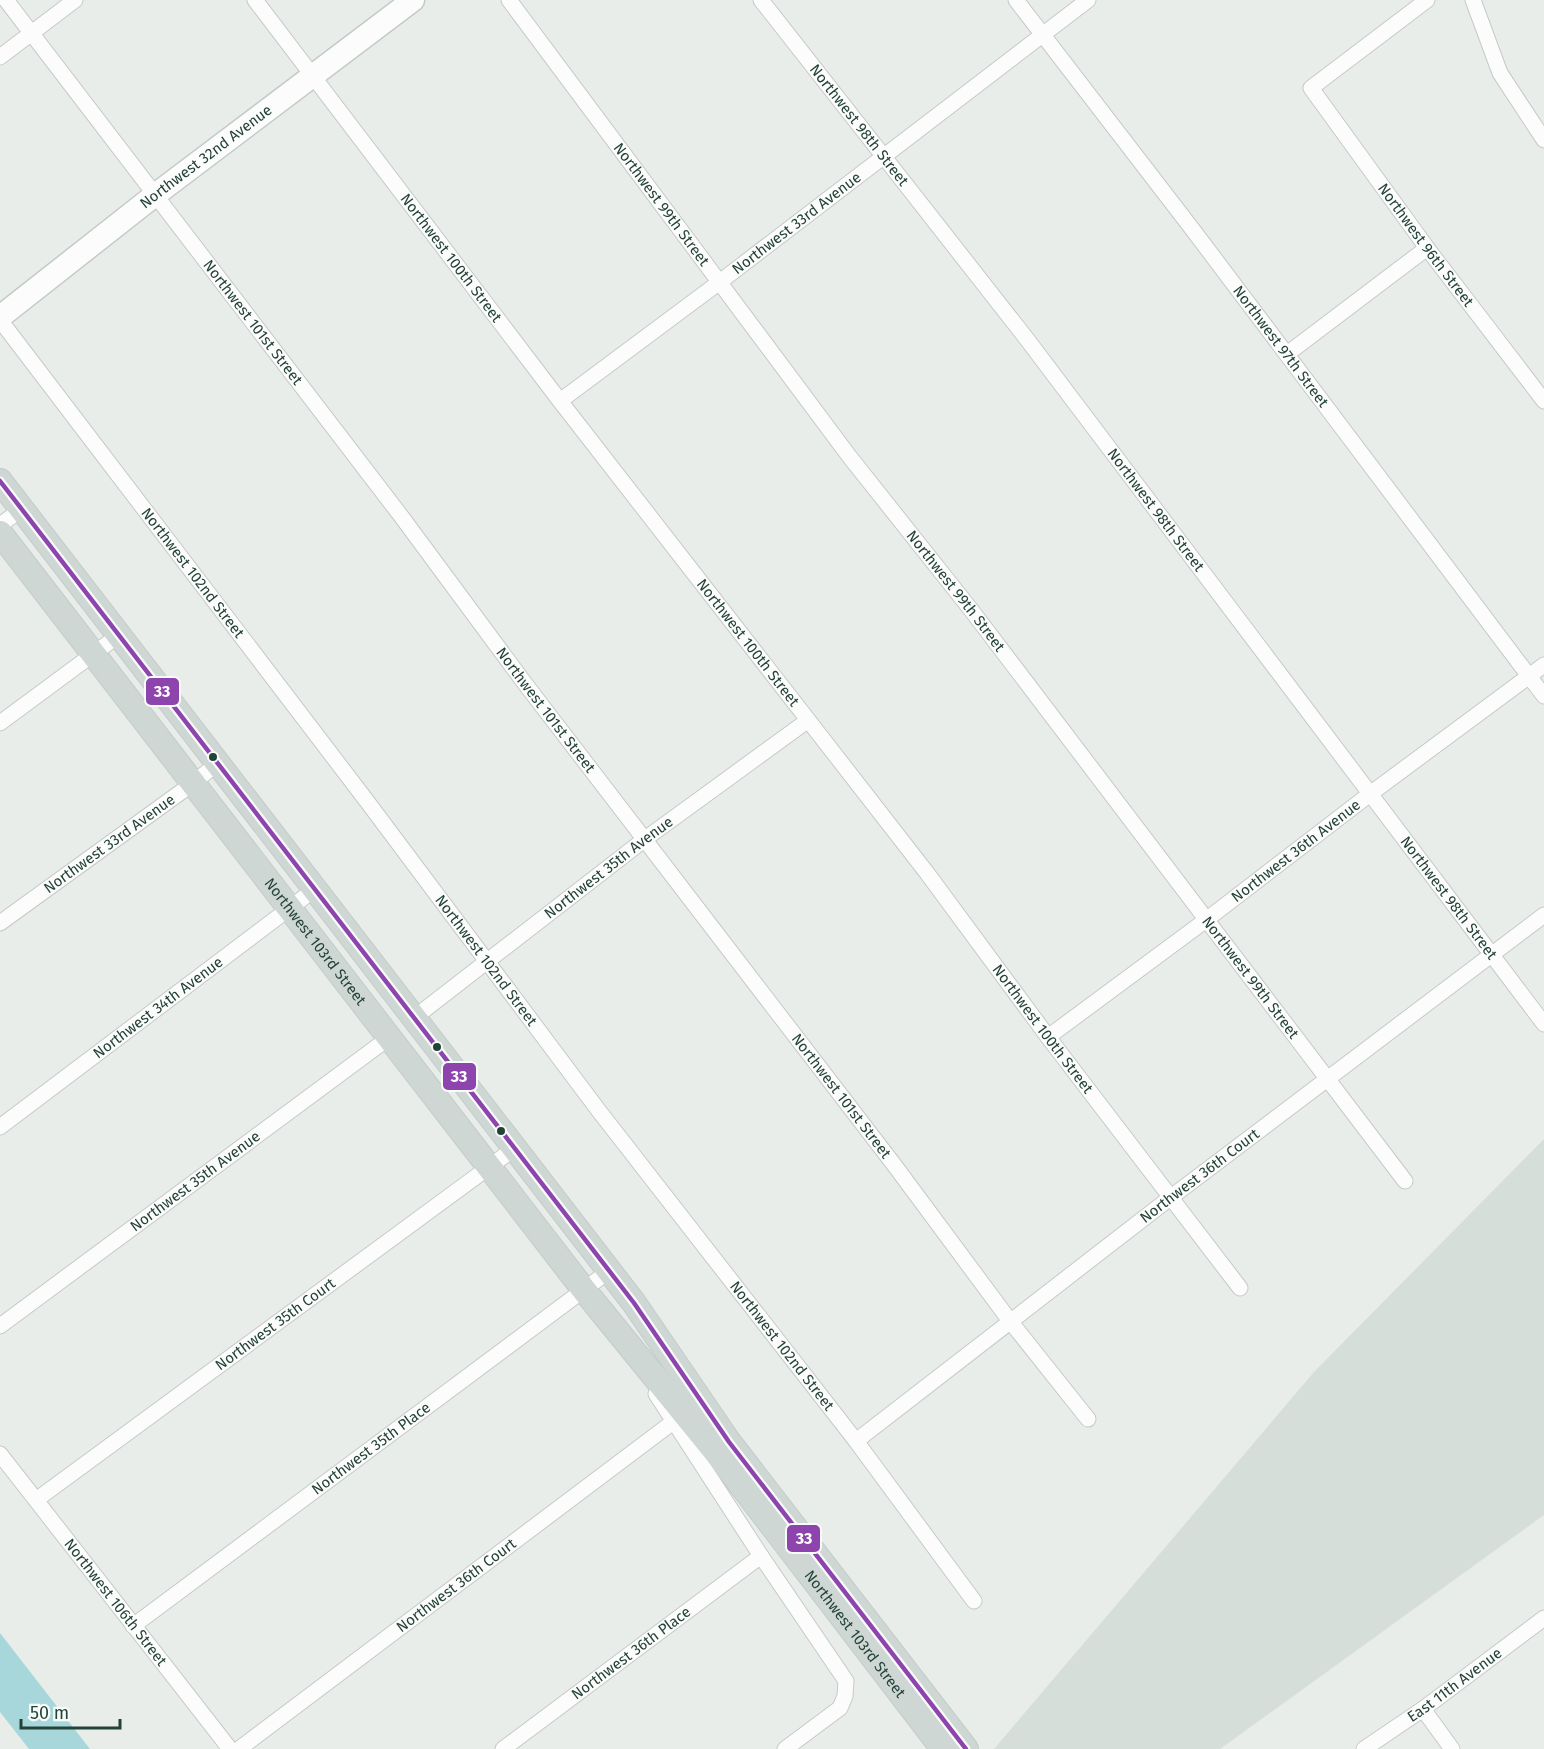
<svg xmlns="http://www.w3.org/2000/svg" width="1544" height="1749" viewBox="0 0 1544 1749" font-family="'Fira Sans',sans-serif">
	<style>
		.built { fill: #d6deda }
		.water { fill: #a8d7db }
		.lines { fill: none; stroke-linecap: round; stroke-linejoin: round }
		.minor-casing { stroke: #c5cac7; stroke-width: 17 }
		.secondary-casing { stroke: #c3cac7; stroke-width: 25 }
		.primary-casing { stroke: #c3ccc8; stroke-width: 26 }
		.minor { stroke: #fcfcfc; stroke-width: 15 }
		.secondary { stroke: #fcfcfc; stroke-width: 22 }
		.primary { stroke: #cfd7d5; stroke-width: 24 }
		.bus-1-casing { stroke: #f7fbf9; stroke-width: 9 }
		.bus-1 { stroke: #8e44ad; stroke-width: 4.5 }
		.bus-dot { fill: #234238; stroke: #f7fbf9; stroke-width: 2 }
		.labels { text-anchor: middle; stroke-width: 5; stroke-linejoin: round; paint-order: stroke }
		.street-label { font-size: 15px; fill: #234238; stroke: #f7fbf9 }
		.line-badge { stroke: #f7fbf9; stroke-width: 2 }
		.badge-label { font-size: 16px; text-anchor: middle; font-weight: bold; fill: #fff }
	</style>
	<rect width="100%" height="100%" fill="#e8edea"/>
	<!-- built -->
	<path class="built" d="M1544,1139V1515L1220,1749H994L1314,1372Z"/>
	<!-- water -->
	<path class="water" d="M0,1633L90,1749H29L0,1712Z"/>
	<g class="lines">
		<!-- minor casing -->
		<g class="minor-casing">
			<g id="minor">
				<path id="s1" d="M6,0L401,516L523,681L895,1166L1010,1321L1088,1419"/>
				<path id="s2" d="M255,0L560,401L927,873L1048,1037L1240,1288"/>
				<path id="s3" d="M509,0L849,456L972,611L1405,1181"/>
				<path id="s4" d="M761,0L1026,338L1544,1024"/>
				<path id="s5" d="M1016,0L1193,230L1544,696"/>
				<path id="s6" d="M1427,0L1311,88L1427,248L1544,401"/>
				<path d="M1473,0L1500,73L1544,140"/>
				<path d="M0,57L75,0"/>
				<path id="s7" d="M0,320L366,800L599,1111L856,1441L974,1601"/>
				<path d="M1287,354L1427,248"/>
				<path id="s8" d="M560,401L721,281L1088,0"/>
				<path d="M0,525L22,509"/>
				<path d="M0,723L119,635"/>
				<path id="s9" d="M0,923L192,784L218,763"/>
				<path id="s10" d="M414,1018L645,839L807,721"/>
				<path id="s11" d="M1048,1037L1206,920L1370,794L1544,665"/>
				<path id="s12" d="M0,1127L315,889"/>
				<path id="s13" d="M0,1326L390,1037"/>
				<path d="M656,1394L761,1556L846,1681L845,1696L840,1708L785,1749"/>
				<path id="s14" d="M856,1441L1170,1198L1544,915"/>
				<path id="s15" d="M0,1454L230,1749"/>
				<path id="s16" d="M36,1500L515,1148"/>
				<path id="s17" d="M133,1626L609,1271"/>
				<path d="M1423,1709L1452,1749"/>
				<path id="s18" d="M239,1749L673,1422"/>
				<path id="s19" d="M503,1749L761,1556"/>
				<path id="s20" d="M1364,1749L1423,1709L1544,1618"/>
			</g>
		</g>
		<!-- secondary casing -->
		<g class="secondary-casing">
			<g id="secondary">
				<path id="s21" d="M0,317L155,195L413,0"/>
			</g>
		</g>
		<!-- primary casing -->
		<g class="primary-casing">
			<g id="primary">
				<path d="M0,481L634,1303L729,1442L966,1749"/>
				<path id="s22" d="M0,533L584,1290L715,1451L943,1749"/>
			</g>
		</g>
		<!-- minor -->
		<use href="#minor" class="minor"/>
		<!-- secondary -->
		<use href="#secondary" class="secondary"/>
		<!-- primary -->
		<use href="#primary" class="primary"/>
		<!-- bus-1 casing -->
		<g class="bus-1-casing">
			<path id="bus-1" d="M0,481L634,1303L729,1442L966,1749"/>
		</g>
		<!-- bus-1 -->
		<use href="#bus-1" class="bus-1"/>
	</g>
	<!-- markers -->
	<g class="bus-dot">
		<circle cx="213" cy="757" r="5"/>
		<circle cx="437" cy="1047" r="5"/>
		<circle cx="501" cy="1131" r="5"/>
	</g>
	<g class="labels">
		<!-- street labels -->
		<g class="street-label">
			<text dy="5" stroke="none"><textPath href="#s4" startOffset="159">Northwest 98th Street</textPath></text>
			<text dy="5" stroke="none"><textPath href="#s21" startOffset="261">Northwest 32nd Avenue</textPath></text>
			<text dy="5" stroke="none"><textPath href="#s3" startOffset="255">Northwest 99th Street</textPath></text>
			<text dy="5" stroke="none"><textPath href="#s8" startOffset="296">Northwest 33rd Avenue</textPath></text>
			<text dy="5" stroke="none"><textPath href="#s6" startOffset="340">Northwest 96th Street</textPath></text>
			<text dy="5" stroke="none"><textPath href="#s2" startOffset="324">Northwest 100th Street</textPath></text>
			<text dy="5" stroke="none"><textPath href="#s1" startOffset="406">Northwest 101st Street</textPath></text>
			<text dy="5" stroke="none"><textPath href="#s5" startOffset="436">Northwest 97th Street</textPath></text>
			<text dy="5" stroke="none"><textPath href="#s4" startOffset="645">Northwest 98th Street</textPath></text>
			<text dy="5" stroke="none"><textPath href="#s7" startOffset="318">Northwest 102nd Street</textPath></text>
			<text dy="5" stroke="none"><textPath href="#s3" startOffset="741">Northwest 99th Street</textPath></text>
			<text dy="5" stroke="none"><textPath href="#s2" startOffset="810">Northwest 100th Street</textPath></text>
			<text dy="5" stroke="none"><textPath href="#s1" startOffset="892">Northwest 101st Street</textPath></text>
			<text dy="5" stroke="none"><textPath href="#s9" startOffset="135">Northwest 33rd Avenue</textPath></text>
			<text dy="5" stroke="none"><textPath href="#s11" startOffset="310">Northwest 36th Avenue</textPath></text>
			<text dy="5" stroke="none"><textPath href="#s10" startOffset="246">Northwest 35th Avenue</textPath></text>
			<text dy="5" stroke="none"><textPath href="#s4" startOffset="1131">Northwest 98th Street</textPath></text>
			<text dy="5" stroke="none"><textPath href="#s22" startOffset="516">Northwest 103rd Street</textPath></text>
			<text dy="5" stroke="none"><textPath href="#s7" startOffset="804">Northwest 102nd Street</textPath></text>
			<text dy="5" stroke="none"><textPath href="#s3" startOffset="1227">Northwest 99th Street</textPath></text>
			<text dy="5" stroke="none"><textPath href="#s12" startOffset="198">Northwest 34th Avenue</textPath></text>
			<text dy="5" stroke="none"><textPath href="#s2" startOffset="1296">Northwest 100th Street</textPath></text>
			<text dy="5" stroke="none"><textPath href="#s1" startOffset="1378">Northwest 101st Street</textPath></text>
			<text dy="5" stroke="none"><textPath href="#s14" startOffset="434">Northwest 36th Court</textPath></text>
			<text dy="5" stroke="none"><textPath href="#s13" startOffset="243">Northwest 35th Avenue</textPath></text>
			<text dy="5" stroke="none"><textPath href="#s16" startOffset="297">Northwest 35th Court</textPath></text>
			<text dy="5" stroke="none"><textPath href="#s7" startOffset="1290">Northwest 102nd Street</textPath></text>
			<text dy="5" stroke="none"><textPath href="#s17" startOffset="297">Northwest 35th Place</textPath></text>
			<text dy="5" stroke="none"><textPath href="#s18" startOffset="272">Northwest 36th Court</textPath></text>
			<text dy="5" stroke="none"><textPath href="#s15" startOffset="188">Northwest 106th Street</textPath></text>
			<text dy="5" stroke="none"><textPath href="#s22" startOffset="1394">Northwest 103rd Street</textPath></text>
			<text dy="5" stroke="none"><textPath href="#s19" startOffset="160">Northwest 36th Place</textPath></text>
			<text dy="5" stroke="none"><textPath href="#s20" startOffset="111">East 11th Avenue</textPath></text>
		</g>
	</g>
	<g class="line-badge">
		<rect x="145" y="677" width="35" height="29" rx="6" fill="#8e44ad"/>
		<rect x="442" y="1062" width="35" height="29" rx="6" fill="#8e44ad"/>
		<rect x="786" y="1524" width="35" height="29" rx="6" fill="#8e44ad"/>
	</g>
	<g class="badge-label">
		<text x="162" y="697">33</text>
		<text x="459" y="1082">33</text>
		<text x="804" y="1544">33</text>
	</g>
	<!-- scale -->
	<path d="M21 1719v9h99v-9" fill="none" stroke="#234238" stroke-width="3"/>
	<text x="30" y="1719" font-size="18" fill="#234238" stroke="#f7fbf9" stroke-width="4.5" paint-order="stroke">50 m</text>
</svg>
